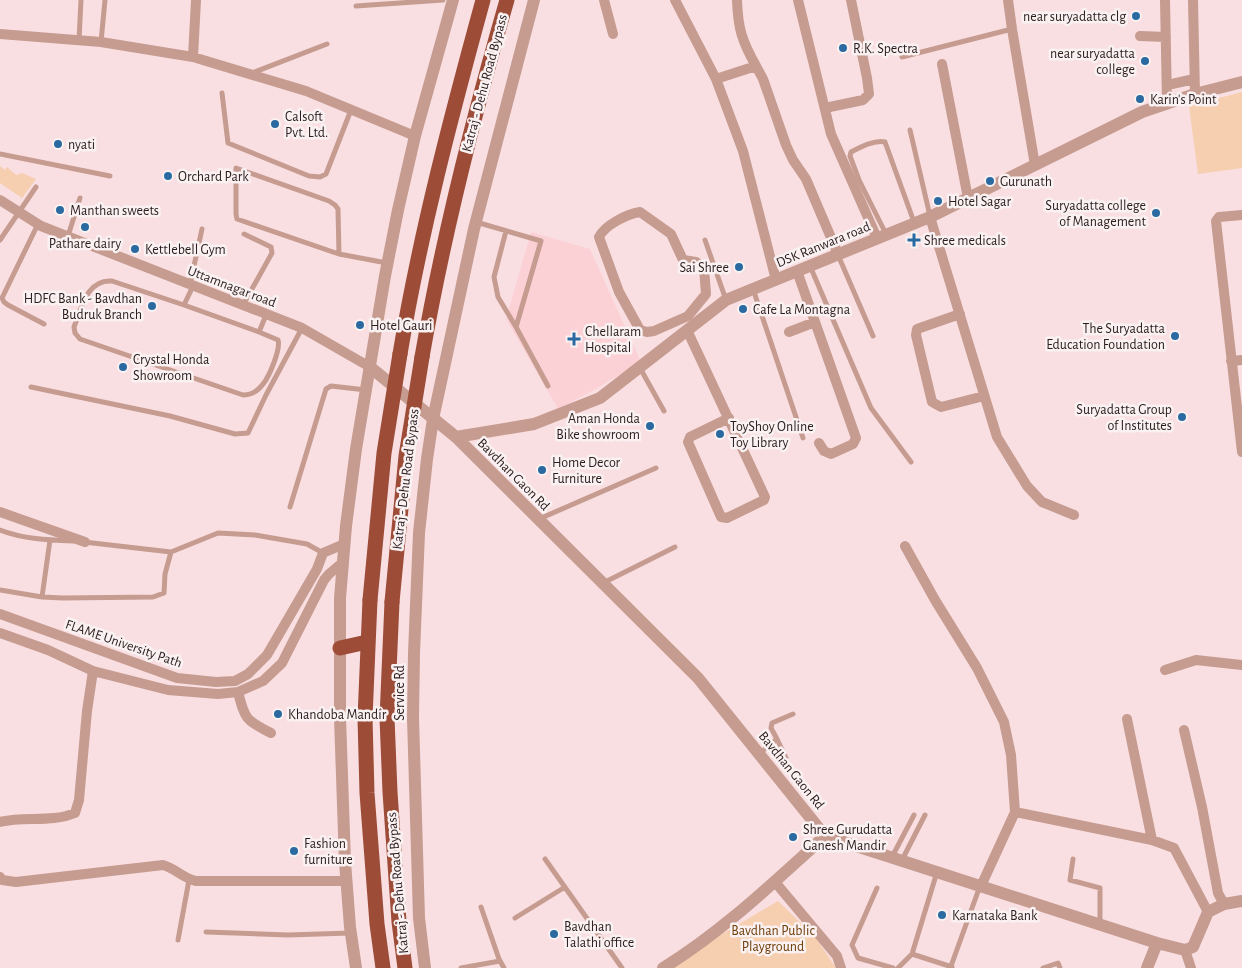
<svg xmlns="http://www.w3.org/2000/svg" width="1242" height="968" viewBox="0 0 1242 968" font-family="'Alegreya Sans',sans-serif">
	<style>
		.built { fill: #fbd1d6 }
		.green { fill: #f6ceb0 }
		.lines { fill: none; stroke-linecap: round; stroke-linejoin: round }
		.service { stroke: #c69b90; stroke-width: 5 }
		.minor { stroke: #c69b90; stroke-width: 10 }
		.tertiary { stroke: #c69b90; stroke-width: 12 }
		.trunk { stroke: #9d4c38; stroke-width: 15 }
		.trunk-bridge { stroke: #9d4c38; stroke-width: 15 }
		.poi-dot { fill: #2a6aa0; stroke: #faf2f2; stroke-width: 2 }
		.labels { text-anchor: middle; stroke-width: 5; stroke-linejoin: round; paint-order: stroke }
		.poi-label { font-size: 14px; fill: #2b1c1e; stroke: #faf2f2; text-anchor: start }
		.street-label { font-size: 14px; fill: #2b1c1e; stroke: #faf2f2 }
		.park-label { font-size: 14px; fill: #6e3c08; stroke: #faf2f2 }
	</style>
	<rect width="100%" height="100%" fill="#f9dfe2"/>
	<!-- built -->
	<path class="built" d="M531,232L590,249L640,360L632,367L594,390L558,409L506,319Z"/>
	<!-- green -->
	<path class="green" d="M1242,92V168L1198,174L1189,106Z
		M0,166L5,170L7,167L16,175L22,173L36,179L22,198L0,183Z
		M778,901L816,938L836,968H665Z"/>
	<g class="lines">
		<!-- service -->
		<path class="service" d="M356,6L443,0
			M79,40L81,0
			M101,42L105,0
			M902,57L1012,29
			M252,73L327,44
			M222,93L228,143L309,176L320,177L326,174L351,110
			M910,130L930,216
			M0,154L110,176
			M476,222L541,241L516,327
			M38,224L2,298L4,302L8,305L44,324
			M506,231L494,277L498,297L516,327L548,386
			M886,234L859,180L850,156L851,152C860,147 875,139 885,142L914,222
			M68,236L80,198
			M0,240L36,187
			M705,240L726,300
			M339,254L338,209L335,205L329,201L236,168V214L237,219L339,254L387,263
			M838,255L873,336
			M810,266L871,408L911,462
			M190,284L202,229
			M193,286L184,305L259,332L266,315
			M753,289L803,438
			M184,305L112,281C87,279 82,307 74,327L75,333L80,339L243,395C251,395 258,391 263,384C269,377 281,349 278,340L259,332
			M243,305L272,253L271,247L244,234
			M640,368L664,411
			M31,387L170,416L235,434L248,433L266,395L302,328
			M290,507L326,389L331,386L366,390
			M539,519L656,468
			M0,530C23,539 48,540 73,541
			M84,542L171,552L218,533L255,535L307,544L323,553
			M603,583L675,547
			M0,590L42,597L63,598L153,597L164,593L165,574L171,552
			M42,597L50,540
			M777,739L786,758
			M760,753L777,739L771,728L772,723L793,714
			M892,857L914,815
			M545,859L622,968
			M1073,859L1070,880L1100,888V924
			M902,860L925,815
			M877,888L852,945L858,958L893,968
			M481,907L499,959L504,968
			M515,918L565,887
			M206,932L288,935L350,933
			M178,940L189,880
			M912,954L937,872
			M951,966L980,886
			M461,968L500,961
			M898,968L912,954L952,967
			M1043,968L1058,963L1060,968"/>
		<!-- minor -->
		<path class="minor" d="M604,0L613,34
			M675,0L716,79L743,151L776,280
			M737,0C738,29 742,41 756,66
			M798,0L831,134L877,238
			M1008,0L1012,29L1035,165
			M1165,0L1167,103
			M1193,0L1195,94
			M0,34L101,42L193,57L306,91L415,136
			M1140,36L1166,37
			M193,57L196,0
			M942,64L968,198
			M716,79L756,66L763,79L786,145L793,160L806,179L838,254
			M1172,84L1194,79
			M825,108L863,100L869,94L867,78L851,0
			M0,200L41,226L302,328L370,367
			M640,212L671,234L683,260L696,262L704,268L706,294L688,316L654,331L647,332L640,330L619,292L599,237C605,225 627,214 640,212Z
			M1242,215L1219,217L1216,221L1242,452
			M930,217L997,437L1027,486L1042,502L1074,515
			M797,271L856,438L853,444L831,454L824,451L819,443
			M960,314L917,329L916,335L932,402L941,407L984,396
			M687,330L765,497L764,500L727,518L721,517L688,442L690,437L729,418
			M789,332L815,322
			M1231,361L1242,360
			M0,512L85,542
			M905,546L935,600L977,668L1004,722L1011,755L1015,812L981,886
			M323,553L344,544
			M0,614L177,678L216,682L235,681L248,674L267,655L317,569L323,553
			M0,633L48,650L93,671L168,690L218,694L238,692L263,681L282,663L324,580L329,574L342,563
			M1165,670L1196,660L1242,665
			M238,692C245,720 246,720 271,733
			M1127,719L1152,840
			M1184,730L1202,807L1218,893L1224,904
			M1015,812L1152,840L1174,848L1208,912
			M0,822C25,816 51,823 75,813L79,800L87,711L93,671
			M0,877L2,880L16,882L163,865C175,868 184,879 196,881H346
			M775,882L837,956L841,968
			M1185,950L1191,968"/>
		<!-- tertiary -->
		<path class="tertiary" d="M370,367L456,437L534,424L600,398L726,300L930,217L1142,112L1195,94L1242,82
			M456,437L698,678L825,836L1157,943L1185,950L1193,947L1208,912L1224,904L1242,901
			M356,968L350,927L345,862L340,718V598L346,526L356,449L385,276L398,210L415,136L453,0
			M425,968L419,918L413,718L414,653L419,533L427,459L433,419L474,229L534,0
			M663,968C722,932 774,882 825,836
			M1147,968L1157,943"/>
		<!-- trunk -->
		<path class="trunk" d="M400,354C420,234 451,117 483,0
			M422,357C443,236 473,118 507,0
			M370,600L365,718L367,793L377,924L383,968
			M392,602L387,718L390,792L399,922L405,968
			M340,648L367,642"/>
		<!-- trunk-bridge -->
		<path class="trunk-bridge" d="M370,600L384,453L400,354
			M392,602L406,456L422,357"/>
	</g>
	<!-- markers -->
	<g class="poi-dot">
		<circle cx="1136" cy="16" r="5"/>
		<circle cx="843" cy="48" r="5"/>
		<circle cx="1145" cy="61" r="5"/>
		<circle cx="1140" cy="99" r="5"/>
		<circle cx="275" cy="124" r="5"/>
		<circle cx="58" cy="144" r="5"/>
		<circle cx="168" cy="176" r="5"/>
		<circle cx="990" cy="181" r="5"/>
		<circle cx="938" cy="201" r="5"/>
		<circle cx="60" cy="210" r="5"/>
		<circle cx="1156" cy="213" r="5"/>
		<circle cx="85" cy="227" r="5"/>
		<path d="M911.5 232.5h5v5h5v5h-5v5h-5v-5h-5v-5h5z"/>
		<circle cx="135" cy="249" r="5"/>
		<circle cx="739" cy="267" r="5"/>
		<circle cx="152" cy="306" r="5"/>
		<circle cx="743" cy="309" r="5"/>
		<circle cx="360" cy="325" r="5"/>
		<circle cx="1175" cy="336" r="5"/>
		<path d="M571.5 331.5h5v5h5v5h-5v5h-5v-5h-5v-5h5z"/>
		<circle cx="123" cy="367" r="5"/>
		<circle cx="1182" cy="417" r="5"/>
		<circle cx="650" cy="426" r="5"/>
		<circle cx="720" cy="434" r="5"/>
		<circle cx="542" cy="470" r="5"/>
		<circle cx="278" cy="714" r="5"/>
		<circle cx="793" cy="837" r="5"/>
		<circle cx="294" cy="851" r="5"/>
		<circle cx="942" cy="915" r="5"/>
		<circle cx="554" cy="934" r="5"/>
	</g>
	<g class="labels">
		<!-- poi labels -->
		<g class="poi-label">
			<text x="1126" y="21" text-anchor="end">near suryadatta clg</text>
			<text x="853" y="53">R.K. Spectra</text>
			<text x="1135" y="58" text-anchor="end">near suryadatta<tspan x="1135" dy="16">college</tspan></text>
			<text x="1150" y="104">Karin's Point</text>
			<text x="285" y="121">Calsoft<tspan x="285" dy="16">Pvt. Ltd.</tspan></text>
			<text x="68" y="149">nyati</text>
			<text x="178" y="181">Orchard Park</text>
			<text x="1000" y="186">Gurunath</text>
			<text x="948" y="206">Hotel Sagar</text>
			<text x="1146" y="210" text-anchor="end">Suryadatta college<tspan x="1146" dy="16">of Management</tspan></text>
			<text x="70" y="215">Manthan sweets</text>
			<text x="924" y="245">Shree medicals</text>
			<text x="85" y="248" text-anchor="middle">Pathare dairy</text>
			<text x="145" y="254">Kettlebell Gym</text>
			<text x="729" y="272" text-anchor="end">Sai Shree</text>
			<text x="142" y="303" text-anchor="end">HDFC Bank - Bavdhan<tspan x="142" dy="16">Budruk Branch</tspan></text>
			<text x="753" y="314">Cafe La Montagna</text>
			<text x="370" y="330">Hotel Gauri</text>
			<text x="1165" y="333" text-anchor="end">The Suryadatta<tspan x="1165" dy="16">Education Foundation</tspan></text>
			<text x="585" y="336">Chellaram<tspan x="585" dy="16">Hospital</tspan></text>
			<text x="133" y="364">Crystal Honda<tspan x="133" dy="16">Showroom</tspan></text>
			<text x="1172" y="414" text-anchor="end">Suryadatta Group<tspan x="1172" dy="16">of Institutes</tspan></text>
			<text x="640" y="423" text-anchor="end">Aman Honda<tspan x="640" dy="16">Bike showroom</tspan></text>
			<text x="730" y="431">ToyShoy Online<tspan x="730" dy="16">Toy Library</tspan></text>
			<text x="552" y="467">Home Decor<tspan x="552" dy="16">Furniture</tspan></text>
			<text x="288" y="719">Khandoba Mandir</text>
			<text x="803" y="834">Shree Gurudatta<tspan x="803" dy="16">Ganesh Mandir</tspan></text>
			<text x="304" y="848">Fashion<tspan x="304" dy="16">furniture</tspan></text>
			<text x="952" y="920">Karnataka Bank</text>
			<text x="564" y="931">Bavdhan<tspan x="564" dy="16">Talathi office</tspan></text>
		</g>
		<!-- street labels -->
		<g class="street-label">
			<text transform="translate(484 83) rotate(-75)" y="5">Katraj - Dehu Road Bypass</text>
			<text transform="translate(823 244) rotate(-22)" y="5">DSK Ranwara road</text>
			<text transform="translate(232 286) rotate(21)" y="5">Uttamnagar road</text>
			<text transform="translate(514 474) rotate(45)" y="5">Bavdhan Gaon Rd</text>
			<text transform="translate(405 479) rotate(-83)" y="5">Katraj - Dehu Road Bypass</text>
			<text transform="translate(124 643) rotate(19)" y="5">FLAME University Path</text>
			<text transform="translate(399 693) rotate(-90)" y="5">Service Rd</text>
			<text transform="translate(792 770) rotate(51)" y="5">Bavdhan Gaon Rd</text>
			<text transform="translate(397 883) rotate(-95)" y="5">Katraj - Dehu Road Bypass</text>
		</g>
		<!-- park labels -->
		<g class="park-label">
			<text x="773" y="935">Bavdhan Public<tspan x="773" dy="16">Playground</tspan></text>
		</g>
	</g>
</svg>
